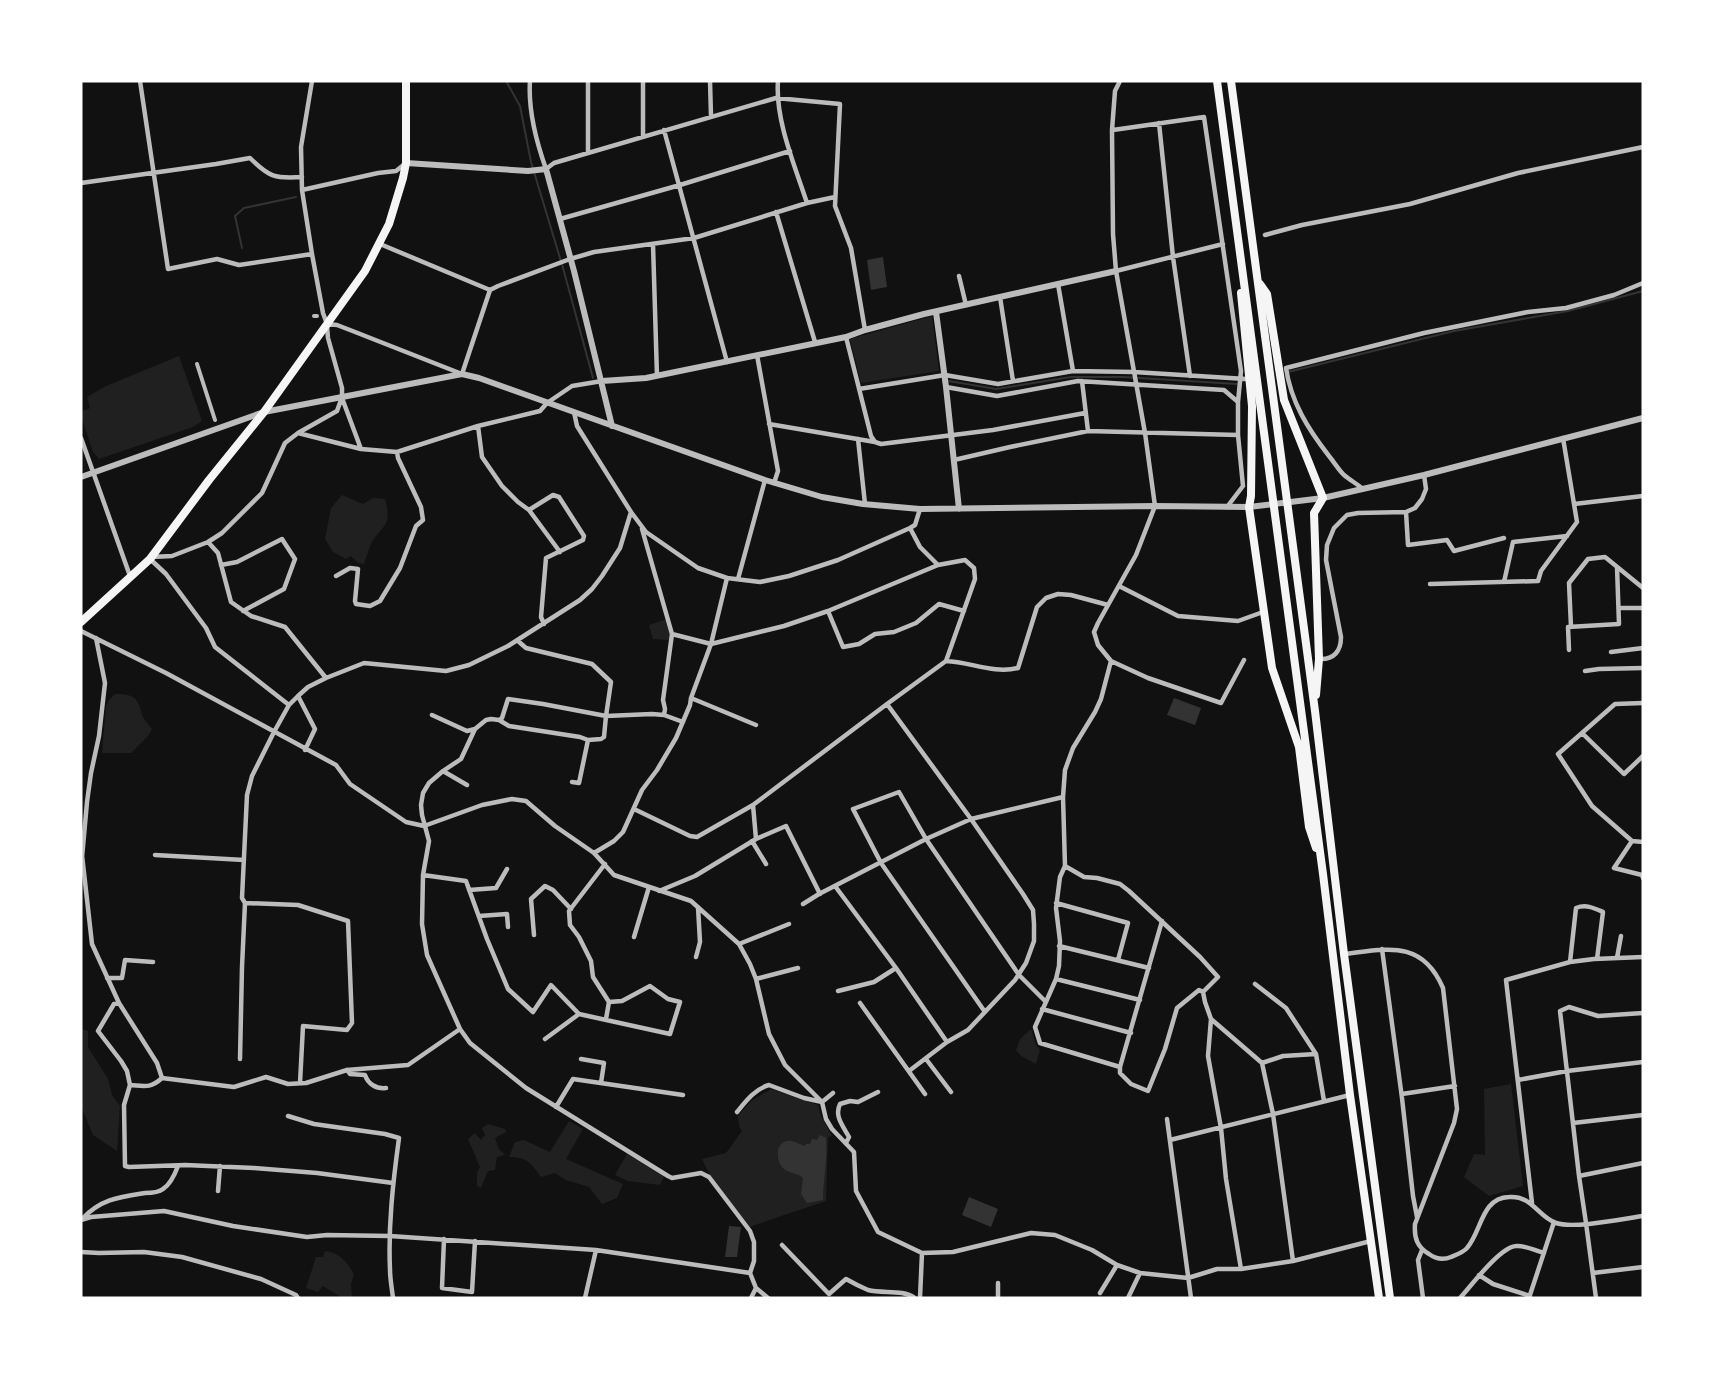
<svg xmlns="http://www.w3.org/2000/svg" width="1724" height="1379" viewBox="0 0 1724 1379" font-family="'Asap Condensed',sans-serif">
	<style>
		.green { fill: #202020 }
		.water { fill: #333 }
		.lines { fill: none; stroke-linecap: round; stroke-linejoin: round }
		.stream { stroke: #333; stroke-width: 2 }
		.pedestrian { stroke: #bcbcbc; stroke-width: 4 }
		.minor { stroke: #bcbcbc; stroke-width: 4.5 }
		.tertiary { stroke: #bcbcbc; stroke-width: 6 }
		.primary { stroke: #f5f5f5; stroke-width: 8 }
		.trunk { stroke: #f5f5f5; stroke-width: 8 }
	</style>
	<rect width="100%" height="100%" fill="#111"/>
	<!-- green -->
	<path class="green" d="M932,316L939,371L861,383L850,339Z
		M179,356L202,421L193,427L99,459L93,452L81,416V412L90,408L87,397L106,386Z
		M342,495L363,504L373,498L385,499C393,529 381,524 370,546C368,552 366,558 364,564L358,563L351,556L346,559L333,552L325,539L331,508Z
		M667,619L671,633L670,640L653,639L649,625Z
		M115,694C131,694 137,696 141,711C142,718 148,724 152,729L148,736L131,753H102L106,706L109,700Z
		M81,1029L88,1031V1047L108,1079L112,1095L120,1106L117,1151L93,1135L81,1106Z
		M1031,1029L1036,1045L1040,1050L1036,1064L1021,1056L1016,1050L1020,1039Z
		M1511,1084L1523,1186L1489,1196L1464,1177L1474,1154L1485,1155L1484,1089Z
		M771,1089L818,1105L821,1116L832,1136L828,1137L826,1201L749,1227L710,1175L702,1159L726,1153L742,1131L739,1126L738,1116L751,1101Z
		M569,1121L583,1129L566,1159L623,1184L617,1198L602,1204L589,1187L566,1180L555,1173L541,1177C531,1163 527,1157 509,1157L515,1142L524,1140L550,1152Z
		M488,1124L505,1129L506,1132L495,1138L499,1149L505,1155L497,1157L495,1170L488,1171L481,1188L477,1186V1173L480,1167L468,1139L475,1133L481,1140L485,1135L482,1128Z
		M627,1154L665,1174L660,1185L628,1181L615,1175Z
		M325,1251C339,1252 348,1263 354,1274L351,1284L352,1298H339V1296L323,1286L318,1292L306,1288L316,1257H323Z"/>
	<!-- water -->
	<path class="water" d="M883,257L887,287L871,290L867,260Z
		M1174,698L1201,708L1195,725L1167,715Z
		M820,1135L826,1138C828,1159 823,1179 823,1200L807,1203L801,1194L803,1178C797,1172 788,1174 782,1167C775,1159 776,1139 791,1141C795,1141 801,1145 805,1146L806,1144H810L812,1139L817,1140Z
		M969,1197L998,1209L991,1227L962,1215Z
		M729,1226L741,1227L737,1257H725Z"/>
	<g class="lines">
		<!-- stream -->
		<path class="stream" d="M506,81L520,106L531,162L563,268L593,378
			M242,248L235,216L244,208L296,197
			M1288,372L1454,331L1568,311L1643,291
			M949,381L996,389L1071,377H1123L1237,384"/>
		<!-- pedestrian -->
		<path class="pedestrian" d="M314,316H317
			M197,364L215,420"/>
		<!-- minor -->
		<path class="minor" d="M140,81L168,269L217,259L239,265L312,254
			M312,81L301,147L302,190L312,254L323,313L327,324L337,325L350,330L462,374L490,290L498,286L570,259L594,252L694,238L807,203L835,197
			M530,81C528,110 536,141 546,169L554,163L776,98L840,104L835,206L851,248L865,330
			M588,81V153
			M643,81V136
			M710,81L711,116
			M778,81C775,120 795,166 807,203
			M1120,81L1115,91L1112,130L1113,234L1116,271L1145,433L1155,506L1136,555L1098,623L1094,632L1098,645L1111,661L1148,678L1221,703L1244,660
			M1159,123L1173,257L1190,376
			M664,130L727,362
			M1113,130L1204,117L1241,371L1238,402
			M81,183L216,164L250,158C269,177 275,179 302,177
			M302,190L378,173L396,171L406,163
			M776,212L815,342
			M560,219L680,185L790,151
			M1265,235L1302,225L1410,204L1518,173L1643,147
			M380,244L490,290
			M653,244L657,376
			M1116,271L1223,244
			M959,276L966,305
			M1058,284L1073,371
			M1000,297L1013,381
			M846,337L871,436L875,442L881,444L993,430L1085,413
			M757,355L778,471L774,483
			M1082,381L1088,431
			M946,387L997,396L1078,381L1224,390L1238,402V435L1243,486L1227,507
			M859,389L945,375L998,384L1073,371L1134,372L1246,379
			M342,398L361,449
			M574,412L577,426L631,512L646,532L698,568L727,578L711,644L691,698L690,705L676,738L657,770L642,790L623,832L614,841L594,853
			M769,424L875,442
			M478,426L482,457L502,486L518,502L529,510L560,552
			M298,433L361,449L397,452L478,426L540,411L547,403L572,386L602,381
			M81,438L130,576
			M858,439L865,504
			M954,460L1010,447L1088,431L1238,435
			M1363,489C1357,484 1350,480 1344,475C1338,469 1334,462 1329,456C1308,429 1291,402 1286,368L1424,333L1528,312L1566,308L1614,295L1643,283
			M1574,504L1643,496
			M529,510L553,495L559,497L584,536L583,540L546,558L541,617L544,624
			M1406,512L1408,545L1447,540L1454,551L1504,538
			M910,528L920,547L938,565
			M642,529L672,634L663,700L665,709L664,715
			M208,542L218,553L231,602L251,616L285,627L326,678
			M151,557L172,556L208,542L222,533L262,493L285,443L298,433L337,411L342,397V388L328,338L327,326
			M150,559L166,574L206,628L215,647L289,705
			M221,565L237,562L282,539L295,559L284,589L243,611
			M336,576L350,568L358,569L355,601L356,604L370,606L380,601L400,568L416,526L423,520L421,507L398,458L397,452
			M727,578L760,582L789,576L838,560L910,528L915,525L920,509
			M738,579L765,480
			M1504,582L1513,542L1567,536
			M1430,584L1538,581L1541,571L1577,522L1563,438
			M1119,586L1178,616L1238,621L1263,612
			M1619,608H1643
			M828,611L843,647L859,644L875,634L894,632L916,623L939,604L964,611
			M1571,627L1569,583L1588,559L1605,557L1643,588
			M81,631L166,673L336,765L350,784L406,822L424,826L482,805L512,799L526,801L555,826L594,853L614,875L691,901L739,944L750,964L756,979L769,1034L785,1065L822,1102L826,1119L832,1129L854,1152L856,1191L878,1232L922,1253L953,1252L1031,1233L1055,1235L1092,1250L1117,1265L1140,1273L1188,1278L1217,1269H1241L1293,1261L1371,1241
			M672,634L711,644L784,626L828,611L938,565L965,560L974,568L975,579L946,661
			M1569,650L1568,627L1619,624L1617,567
			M1611,652L1643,648
			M1319,659C1334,660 1341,651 1341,637L1326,560L1327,545L1334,528L1347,515L1358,513L1406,512L1415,508L1422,499L1426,489L1424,475
			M1111,661L1101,699L1095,712L1073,748L1065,770L1063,797L1065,866L1060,877L1056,908L1060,941L1059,966L1056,979L1035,1027L1040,1043L1120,1067L1162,921
			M1585,671L1599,669L1643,668
			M298,696L315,729L305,750
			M691,698L756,725
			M1643,703L1615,704L1558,754L1592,806L1632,841L1643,842
			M887,704L971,819L1023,894L1033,910L1034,924V941L1026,963L1015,980L968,1030L947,1042L909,1071
			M432,715L467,731L475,729
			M499,720L502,718L508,699L543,704L606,716L611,682L592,664L526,648L518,641
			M683,722L664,715L652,714L606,716L604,737L601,739L588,740L580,737L509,726L499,720L491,719L486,720L475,729L461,759L443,771L429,783L423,793L421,805L422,815L429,841L423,875L422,924L427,955L460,1029L470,1043L526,1088L668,1176L672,1178L701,1173L709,1177L750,1231L754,1242V1261L750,1273L756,1288L751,1298
			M1582,733L1624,774L1643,756
			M443,771L467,785
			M572,782L579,783L588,740
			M634,809L690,836L697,837L753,805L887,704L946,661C971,662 993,674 1018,668L1037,607L1046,598L1058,594L1071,595L1108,605
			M756,839L786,826L820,894
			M752,841L766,864
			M1632,841L1614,868L1642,875L1643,878
			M82,855L92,944L119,1003L157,1063L162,1078
			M155,855L244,860
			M82,858L87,802L91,773L99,736L105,683L96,638
			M1065,866L1084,877L1097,878L1120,884L1129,891L1200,957L1218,977L1203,992L1205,1002L1211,1019L1262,1063L1283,1056L1316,1054
			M423,875L466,881L487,939L508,989L533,1012L551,985L579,1014L670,1034L680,1002L668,999L650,986L622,1001L609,1002L593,977L591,961L579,937L570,925L569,911L605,864
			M835,886L896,968L947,1042
			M469,890L496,888L507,869
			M659,891L695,876L756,839L753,805
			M245,903L298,905L348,921L352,1023L347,1030L303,1026L300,1083
			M1056,903L1128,923L1118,960
			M803,904L819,894L926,839L971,819L1063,797
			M479,916L507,914L508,927
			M534,935L531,899L545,886L553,890L571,909
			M634,937L649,887
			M739,944L789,924
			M1059,946L1149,968
			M1382,949L1402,1098L1413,1196L1417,1217
			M1344,954C1387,949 1422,939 1443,988L1457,1109L1454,1123L1415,1224C1414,1238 1417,1247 1429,1254C1436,1259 1444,1260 1451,1257C1456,1255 1464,1252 1467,1248C1482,1231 1481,1198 1509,1197C1532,1195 1538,1217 1556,1223C1574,1229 1622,1219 1643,1216
			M696,957L700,942L698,907
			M1617,958L1621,936
			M1570,962L1576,908C1586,904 1594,908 1603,912L1597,959
			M107,978H122L125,960L153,962
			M756,979L798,968
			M1056,979L1140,1000
			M1255,984L1286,1008L1316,1054L1324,1101
			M838,991L874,982L896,968
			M119,1003L114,1004L98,1031L121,1061L127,1071L130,1085L124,1105L125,1166L129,1167L185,1165L254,1168L317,1173L393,1183
			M860,1003L925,1094
			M1042,1009L1131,1033
			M985,1012L881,863L853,809L899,792L926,839L1019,975L1046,1002
			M606,1019L609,1002
			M1211,1019L1208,1056L1221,1128L1226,1179L1241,1269
			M545,1039L579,1014
			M240,1059L242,967L245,903L242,898L247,795L252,776L274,732L289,705L298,696L308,687L326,678L364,663L446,671L469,665L508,646L580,600L592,589L602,576L620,548L631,512
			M581,1059L604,1063L601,1083
			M926,1059L951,1092
			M1262,1063L1273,1114L1293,1261
			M1120,1067V1073L1131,1084L1148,1091L1165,1049L1177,1008L1199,990L1203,992
			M347,1070L350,1074L365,1075C368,1084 376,1089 386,1088
			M162,1078L234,1087L266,1077L288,1084L306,1083L347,1070L408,1065L460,1029
			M1518,1080L1567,1071L1643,1062
			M130,1085C144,1086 150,1089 162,1078
			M1402,1094L1455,1086
			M556,1107L573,1079L683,1095
			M737,1112C746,1101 755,1089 769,1085L804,1098L822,1102L833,1093
			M288,1116L314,1124L385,1134L399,1138C393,1182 388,1226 390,1270C390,1279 392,1289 393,1298
			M1167,1119L1191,1298
			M1573,1123L1643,1115
			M1170,1140L1350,1095
			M846,1143L849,1137C843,1126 834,1116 840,1104L850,1101L858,1102L878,1092
			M1579,1176L1643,1163
			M218,1191L220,1166
			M1532,1203L1506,980L1570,962L1594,959L1643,957
			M82,1219C101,1199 119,1197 145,1193C151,1193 158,1193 163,1189C171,1184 175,1174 178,1166
			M81,1220L91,1217L164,1211L233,1226L307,1237L327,1235L390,1236L596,1250L750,1273
			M444,1239L442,1288L472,1292L475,1241
			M782,1245L829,1294L846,1279C853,1283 861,1287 868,1290C884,1294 902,1289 915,1298
			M1422,1250L1418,1260L1423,1298
			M81,1252L99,1253L144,1252L182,1257L261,1279L296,1295L298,1298
			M1593,1273L1643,1267
			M1479,1275L1493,1284L1530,1296
			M756,1288L768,1298
			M1100,1293L1117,1265
			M585,1298L596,1250
			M920,1298L922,1253
			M998,1298V1283
			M1128,1298L1140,1273
			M1460,1298C1471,1286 1500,1247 1516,1246C1524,1245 1536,1251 1544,1253
			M1529,1298L1554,1222
			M1596,1298L1586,1223L1579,1176L1560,1011L1569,1007L1598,1016L1643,1013"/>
		<!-- tertiary -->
		<path class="tertiary" d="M406,163L528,171L546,169L574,271L612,426
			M936,312L946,387L959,509
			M602,381L646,378L846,337L865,330L924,314L1116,271
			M81,477L264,412L462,374L479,378L574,412L765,480L822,497L863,504L920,509L1155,506L1249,507L1323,498L1424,475L1643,418"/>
		<!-- primary -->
		<path class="primary" d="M81,622L150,559L209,480L264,412L365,271L389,224L403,178L406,163V81"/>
		<!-- trunk -->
		<path class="trunk" d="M1217,81L1323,874L1350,1095L1379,1298
			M1231,81L1315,711L1344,954L1390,1298
			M1260,284L1267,294L1284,400L1323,498L1314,513L1319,659L1316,695
			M1241,293L1252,406L1251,496L1249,507L1272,668L1299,747L1309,827L1316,848"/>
	</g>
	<!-- border -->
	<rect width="1724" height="1379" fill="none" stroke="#ffffff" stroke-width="165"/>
</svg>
